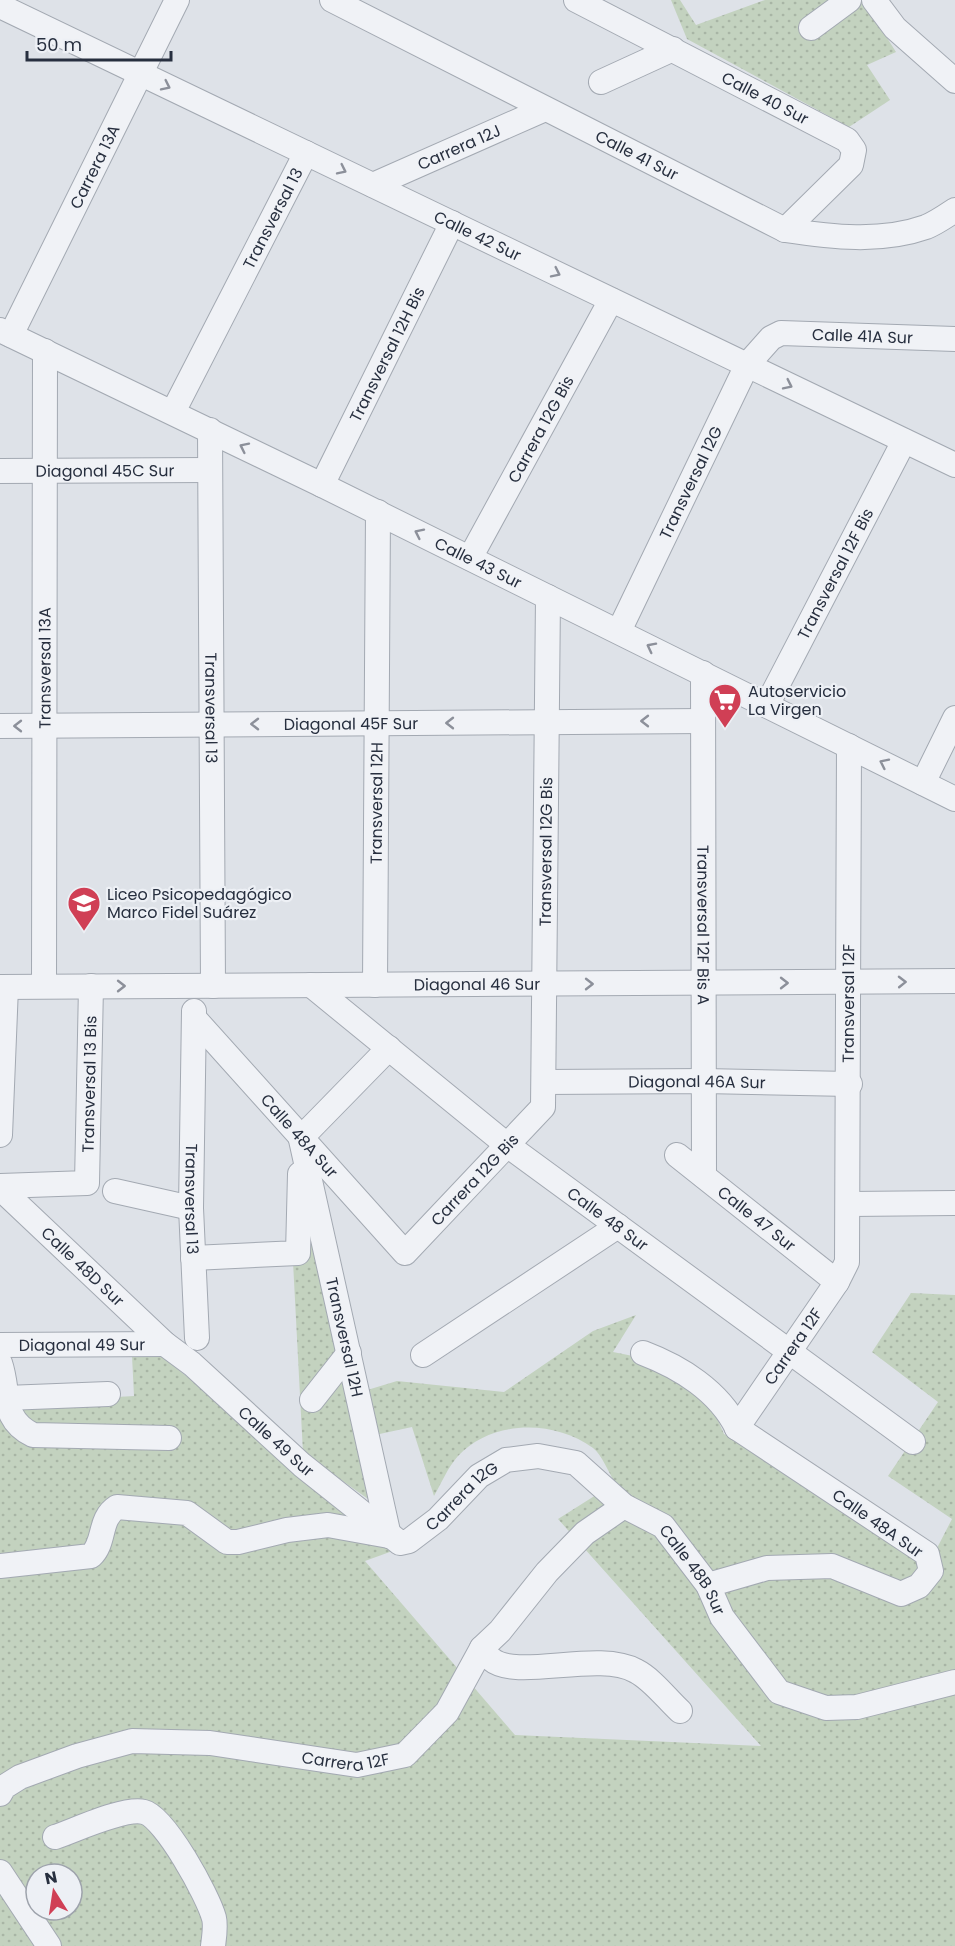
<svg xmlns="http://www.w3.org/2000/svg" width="955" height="1946" viewBox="0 0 955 1946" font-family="Poppins,sans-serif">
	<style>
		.grass { fill: url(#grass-dots); fill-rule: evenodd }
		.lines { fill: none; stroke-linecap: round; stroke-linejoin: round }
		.minor-casing { stroke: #a3a9b2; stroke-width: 26 }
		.minor { stroke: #f0f2f6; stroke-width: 24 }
		.oneway { stroke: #8c909a }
		.labels { text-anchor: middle; stroke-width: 4.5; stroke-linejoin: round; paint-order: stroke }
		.street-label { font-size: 16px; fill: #272f3f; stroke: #edf0f5 }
		.poi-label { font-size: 16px; fill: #272f3f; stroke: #edf0f5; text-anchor: start }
	</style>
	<defs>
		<pattern id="grass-dots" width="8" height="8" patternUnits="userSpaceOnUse" patternTransform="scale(1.5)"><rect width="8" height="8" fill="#c3d2bf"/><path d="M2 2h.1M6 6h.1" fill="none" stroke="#a8b5a5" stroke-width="1.8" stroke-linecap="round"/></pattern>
	</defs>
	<rect width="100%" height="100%" fill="#dee2e8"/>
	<!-- grass -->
	<path class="grass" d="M671,0H680L696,25L765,0H863L896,52L867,65L890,100L849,127L687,39Z
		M306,1188L378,1506L303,1453L293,1262Z
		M911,1293L955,1295V1946H0V1404L134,1396L132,1356L163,1357L398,1549L365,1561L515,1735L761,1746L558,1519L615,1483C609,1473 602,1455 593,1448C553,1419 492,1420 458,1456C448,1467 441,1484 434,1496L412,1427L375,1435L364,1391L397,1381L504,1392L593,1331L636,1315L613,1352L658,1361L709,1400L724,1434L941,1566L936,1550L952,1519L888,1476L938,1402L872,1352ZM36,1874H72V1910H36Z"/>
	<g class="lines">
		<!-- minor casing -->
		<g class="minor-casing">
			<g id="minor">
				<path id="s1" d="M332,0L785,230C831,237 881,243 926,227C936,223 946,216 955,210"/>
				<path id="s2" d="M576,0L847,140L854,150L851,165L785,230"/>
				<path d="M874,0L895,28L955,81"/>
				<path id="s3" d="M0,6L955,465"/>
				<path d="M811,28L849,0"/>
				<path d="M601,82L673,49"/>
				<path id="s4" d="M373,185L545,109"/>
				<path id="s5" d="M0,330L322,485L955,799"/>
				<path id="s6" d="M11,335L177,0"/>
				<path id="s7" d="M173,412L306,153"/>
				<path id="s8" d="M210,430L213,986"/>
				<path id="s9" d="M0,471L209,470"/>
				<path id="s10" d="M322,485L452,223"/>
				<path id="s11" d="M470,558L611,300"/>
				<path id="s12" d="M619,631L747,365L771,338L781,333L955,339"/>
				<path id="s13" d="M703,673L704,1176"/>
				<path id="s14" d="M767,705L904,441"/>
				<path id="s15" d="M0,726L703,721"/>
				<path d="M923,783L955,718"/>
				<path id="s16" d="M311,985L507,1145L913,1442"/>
				<path id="s17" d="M375,985L378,512"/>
				<path id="s18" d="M44,986L45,351"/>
				<path id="s19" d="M0,987L955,981"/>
				<path id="s20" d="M194,1011L191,1208L197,1338"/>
				<path id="s21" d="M194,1018L405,1253L543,1107L548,597"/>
				<path id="s22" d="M544,1082L704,1081L850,1084"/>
				<path d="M0,1135L6,987"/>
				<path d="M301,1138L389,1048"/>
				<path id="s23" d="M301,1140L389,1536"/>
				<path id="s24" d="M677,1155L837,1282"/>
				<path id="s25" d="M0,1186L87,1183L91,986"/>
				<path id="s26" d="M0,1188L165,1344L192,1364L302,1465L400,1543L409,1541L438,1519L479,1476L506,1460L538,1456L576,1463L624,1506L663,1526L708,1585L722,1617L779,1692L826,1708L857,1707L955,1682"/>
				<path d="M115,1191L191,1208"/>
				<path d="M849,1204L955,1203"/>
				<path d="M193,1258L298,1253L300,1174"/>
				<path id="s27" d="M0,1345L165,1344"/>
				<path d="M643,1353C680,1367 719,1391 737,1428"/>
				<path d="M423,1355L618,1226"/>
				<path d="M0,1363C10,1392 0,1419 33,1435L169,1438"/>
				<path d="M6,1398L108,1394"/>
				<path d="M312,1400L349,1353"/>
				<path id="s28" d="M737,1428L837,1282L847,1262L849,746"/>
				<path d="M0,1566L91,1556C106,1542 98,1519 117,1507L187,1513L227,1542H238L287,1530L328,1525L389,1536"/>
				<path d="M708,1585L767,1568L832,1566L901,1594L919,1586L931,1571L927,1554L737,1428"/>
				<path d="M482,1648C485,1652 487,1656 491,1659C516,1681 598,1650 636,1671C652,1679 667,1699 680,1711"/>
				<path id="s29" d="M0,1794L4,1787L20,1777L77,1756L132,1741L210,1743L357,1765L405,1755L447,1712L482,1648L500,1631L547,1572L585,1533L624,1506"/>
				<path d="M55,1837C76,1830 124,1807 144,1812C165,1817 208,1896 214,1918C216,1926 214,1938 213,1946"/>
				<path d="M0,1872L49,1946"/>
			</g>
		</g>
		<!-- minor -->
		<use href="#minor" class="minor"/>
	</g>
	<!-- one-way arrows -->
	<defs><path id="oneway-chevron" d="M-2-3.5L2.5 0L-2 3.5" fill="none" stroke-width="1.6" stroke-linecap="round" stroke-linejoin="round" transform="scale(1.5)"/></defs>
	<g class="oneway">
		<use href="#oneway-chevron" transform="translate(166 86) rotate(26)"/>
		<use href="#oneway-chevron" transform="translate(342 170) rotate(26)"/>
		<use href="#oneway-chevron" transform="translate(556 273) rotate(26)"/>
		<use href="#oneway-chevron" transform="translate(788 385) rotate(26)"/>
		<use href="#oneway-chevron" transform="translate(244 447) rotate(-154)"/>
		<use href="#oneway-chevron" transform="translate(419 533) rotate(-154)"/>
		<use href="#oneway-chevron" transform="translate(651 647) rotate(-153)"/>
		<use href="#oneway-chevron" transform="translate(645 721) rotate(180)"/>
		<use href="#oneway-chevron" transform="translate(450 723) rotate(180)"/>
		<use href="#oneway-chevron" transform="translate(255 724) rotate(180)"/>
		<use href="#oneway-chevron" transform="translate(18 726) rotate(180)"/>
		<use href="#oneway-chevron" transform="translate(884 763) rotate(-154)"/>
		<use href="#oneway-chevron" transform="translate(902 982) rotate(-1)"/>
		<use href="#oneway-chevron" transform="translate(784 983)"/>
		<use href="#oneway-chevron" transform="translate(589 984)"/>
		<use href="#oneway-chevron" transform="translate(121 986)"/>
	</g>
	<!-- icons -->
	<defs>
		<g id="supermarket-pin" transform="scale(1.725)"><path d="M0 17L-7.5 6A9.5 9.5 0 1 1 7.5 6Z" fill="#d03f55" stroke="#edf0f5"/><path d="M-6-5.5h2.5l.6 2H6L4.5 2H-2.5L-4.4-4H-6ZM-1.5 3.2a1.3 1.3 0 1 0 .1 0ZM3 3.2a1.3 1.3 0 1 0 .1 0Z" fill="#fff"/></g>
		<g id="school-pin" transform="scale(1.725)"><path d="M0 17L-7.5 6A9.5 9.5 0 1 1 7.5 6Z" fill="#d03f55" stroke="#edf0f5"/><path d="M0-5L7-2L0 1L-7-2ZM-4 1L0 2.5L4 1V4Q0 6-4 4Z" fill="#fff"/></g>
	</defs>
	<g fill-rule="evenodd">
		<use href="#supermarket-pin" x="725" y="700"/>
		<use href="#school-pin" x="84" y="903"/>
	</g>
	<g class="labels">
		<!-- street labels -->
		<g class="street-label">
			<text dy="6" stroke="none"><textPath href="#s2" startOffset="213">Calle 40 Sur</textPath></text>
			<text dy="6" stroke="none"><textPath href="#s4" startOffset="94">Carrera 12J</textPath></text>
			<text dy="6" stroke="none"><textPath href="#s1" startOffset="342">Calle 41 Sur</textPath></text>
			<text dy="6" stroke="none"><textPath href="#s6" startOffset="188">Carrera 13A</textPath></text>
			<text dy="6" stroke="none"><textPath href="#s7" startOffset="218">Transversal 13</textPath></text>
			<text dy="6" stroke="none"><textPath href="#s3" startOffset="530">Calle 42 Sur</textPath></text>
			<text dy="6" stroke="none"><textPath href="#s12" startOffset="424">Calle 41A Sur</textPath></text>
			<text dy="6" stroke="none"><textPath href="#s10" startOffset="146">Transversal 12H Bis</textPath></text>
			<text dy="6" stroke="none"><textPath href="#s11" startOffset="147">Carrera 12G Bis</textPath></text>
			<text dy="6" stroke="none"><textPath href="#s9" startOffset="105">Diagonal 45C Sur</textPath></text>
			<text dy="6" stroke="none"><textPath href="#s12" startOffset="165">Transversal 12G</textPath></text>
			<text dy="6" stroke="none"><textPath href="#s5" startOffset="532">Calle 43 Sur</textPath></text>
			<text dy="6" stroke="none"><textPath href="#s14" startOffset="148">Transversal 12F Bis</textPath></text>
			<text dy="6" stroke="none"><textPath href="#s18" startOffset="318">Transversal 13A</textPath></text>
			<text dy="6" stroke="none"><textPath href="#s8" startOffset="278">Transversal 13</textPath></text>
			<text dy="6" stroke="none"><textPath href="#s15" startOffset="351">Diagonal 45F Sur</textPath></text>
			<text dy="6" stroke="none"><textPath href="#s17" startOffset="182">Transversal 12H</textPath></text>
			<text dy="6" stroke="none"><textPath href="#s21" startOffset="772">Transversal 12G Bis</textPath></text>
			<text dy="6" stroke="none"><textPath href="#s13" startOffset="252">Transversal 12F Bis A</textPath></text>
			<text dy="6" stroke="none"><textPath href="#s19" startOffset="477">Diagonal 46 Sur</textPath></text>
			<text dy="6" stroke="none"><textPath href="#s28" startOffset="458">Transversal 12F</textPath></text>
			<text dy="6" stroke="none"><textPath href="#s22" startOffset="153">Diagonal 46A Sur</textPath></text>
			<text dy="6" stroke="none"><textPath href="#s25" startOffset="186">Transversal 13 Bis</textPath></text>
			<text dy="6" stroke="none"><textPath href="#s21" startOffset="158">Calle 48A Sur</textPath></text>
			<text dy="6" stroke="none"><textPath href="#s21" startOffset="417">Carrera 12G Bis</textPath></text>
			<text dy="6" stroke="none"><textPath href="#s20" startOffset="188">Transversal 13</textPath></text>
			<text dy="6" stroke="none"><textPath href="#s16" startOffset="378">Calle 48 Sur</textPath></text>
			<text dy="6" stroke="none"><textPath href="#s24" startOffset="102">Calle 47 Sur</textPath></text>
			<text dy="6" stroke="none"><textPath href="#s26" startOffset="114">Calle 48D Sur</textPath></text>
			<text dy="6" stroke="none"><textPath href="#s23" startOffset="202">Transversal 12H</textPath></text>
			<text dy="6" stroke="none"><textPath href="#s27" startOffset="82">Diagonal 49 Sur</textPath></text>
			<text dy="6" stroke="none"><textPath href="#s28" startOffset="99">Carrera 12F</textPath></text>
			<text dy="6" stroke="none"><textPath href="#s26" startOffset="375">Calle 49 Sur</textPath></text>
			<text dy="6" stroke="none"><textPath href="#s26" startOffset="614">Carrera 12G</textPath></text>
			<text transform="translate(878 1523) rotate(35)" y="6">Calle 48A Sur</text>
			<text dy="6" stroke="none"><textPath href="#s26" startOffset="904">Calle 48B Sur</textPath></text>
			<text dy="6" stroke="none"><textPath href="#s29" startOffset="360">Carrera 12F</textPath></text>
		</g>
		<!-- poi labels -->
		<g class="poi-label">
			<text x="748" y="697">Autoservicio<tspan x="748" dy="18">La Virgen</tspan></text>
			<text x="107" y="900">Liceo Psicopedagógico<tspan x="107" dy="18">Marco Fidel Suárez</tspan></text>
		</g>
	</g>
	<!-- north arrow -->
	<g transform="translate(54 1892) rotate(348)"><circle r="28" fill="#edf0f5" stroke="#9ea3ac" stroke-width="1.5"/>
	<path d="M0-4.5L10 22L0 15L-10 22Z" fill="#d03f55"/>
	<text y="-9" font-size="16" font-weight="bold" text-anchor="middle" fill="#272f3f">N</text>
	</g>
	<!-- scale -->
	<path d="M27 51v9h144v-9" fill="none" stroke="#272f3f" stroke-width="3"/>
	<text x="36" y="51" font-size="18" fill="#272f3f" stroke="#edf0f5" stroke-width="4.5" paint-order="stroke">50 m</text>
</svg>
